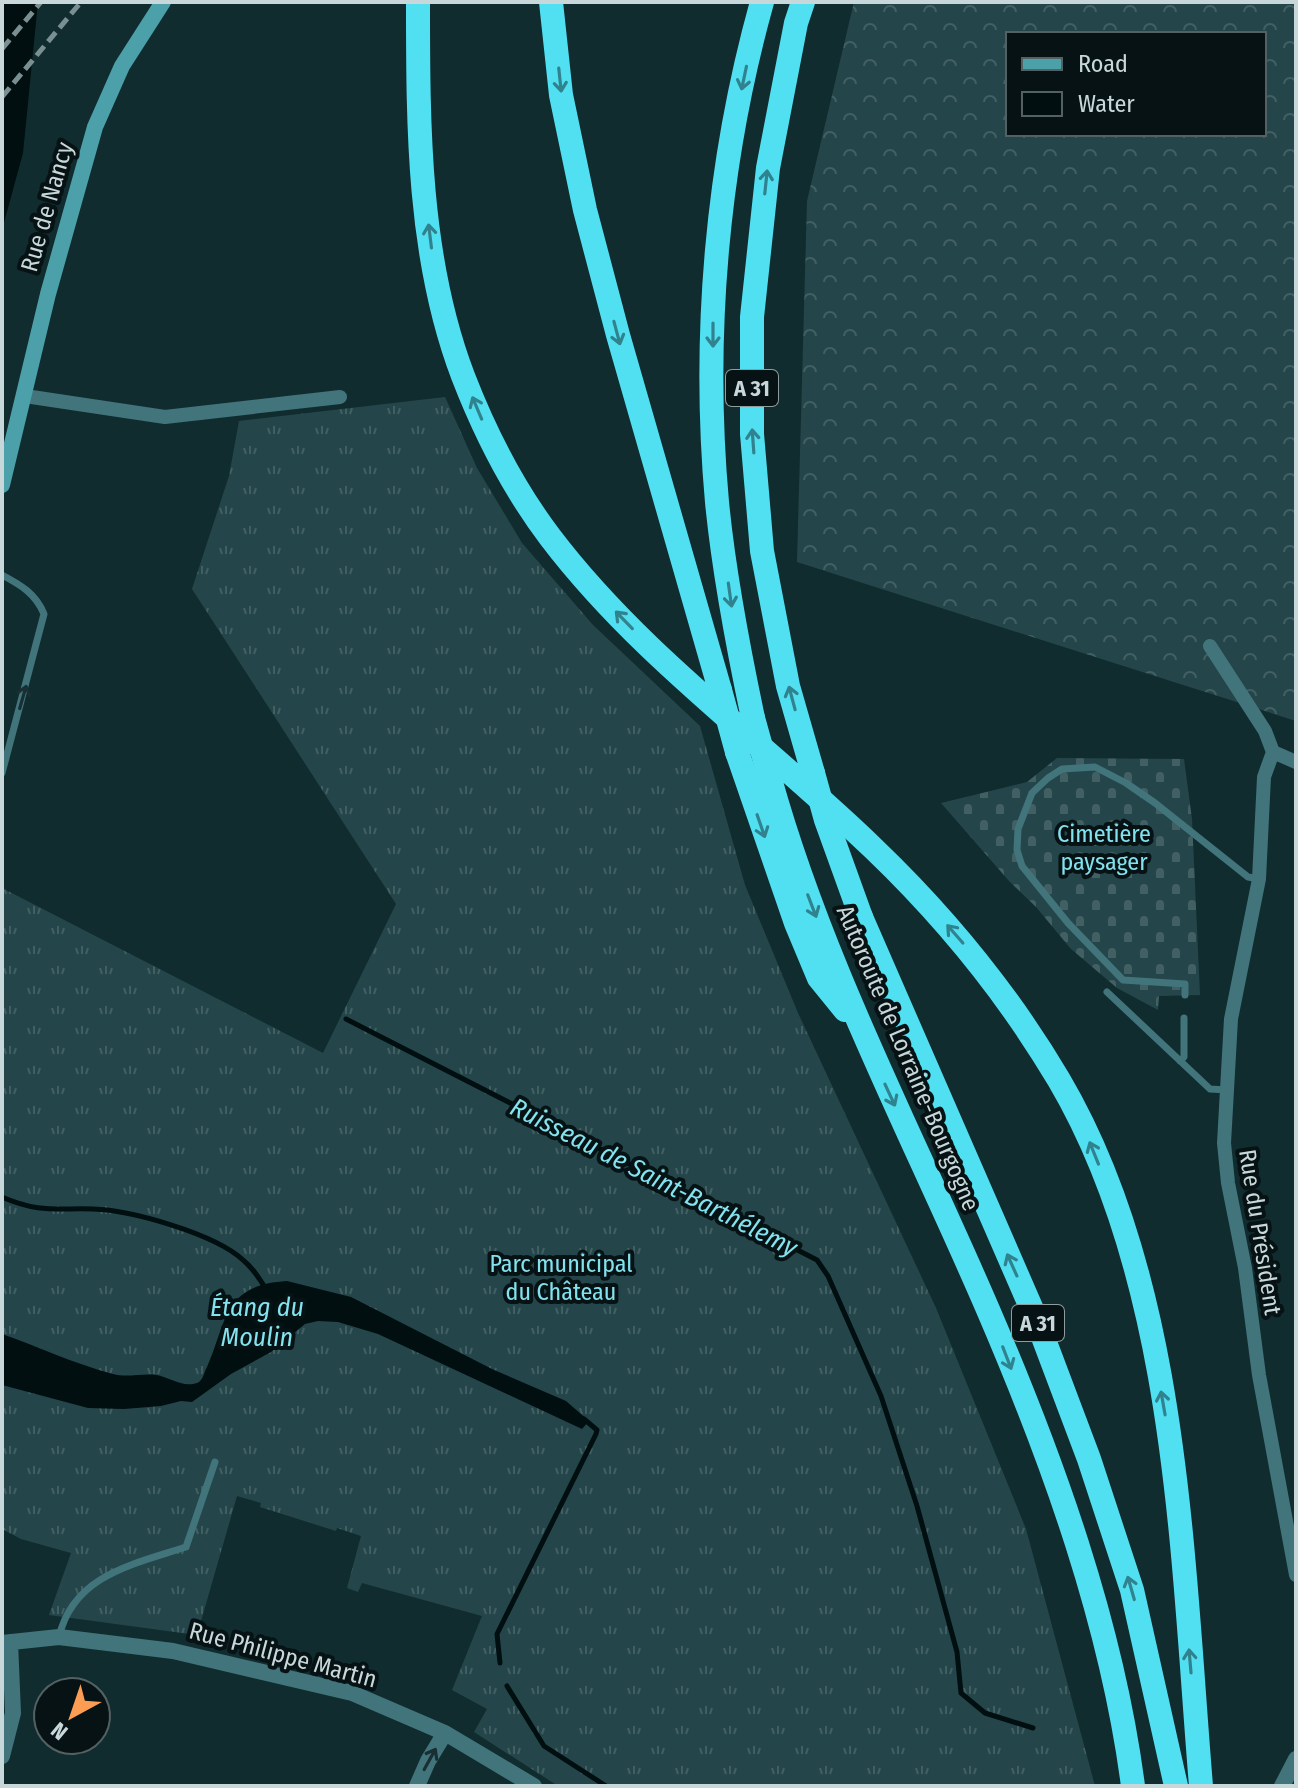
<svg xmlns="http://www.w3.org/2000/svg" width="1298" height="1788" viewBox="0 0 1298 1788" font-family="'Fira Sans Condensed',sans-serif">
	<style>
		.grass { fill: url(#grass-tufts) }
		.forest { fill: url(#forest-crowns); fill-rule: evenodd }
		.cemetery { fill: url(#cemetery-stones) }
		.water { fill: #010f11 }
		.lines { fill: none; stroke-linecap: round; stroke-linejoin: round }
		.stream { stroke: #010f11; stroke-width: 5 }
		.service { stroke: #42747b; stroke-width: 7 }
		.minor { stroke: #42747b; stroke-width: 14 }
		.tertiary { stroke: #42747b; stroke-width: 16 }
		.secondary { stroke: #4ba0aa; stroke-width: 16 }
		.motorway { stroke: #51e0f1; stroke-width: 24 }
		.rail { stroke: #7a8f91; stroke-width: 5; stroke-dasharray: 12 6; stroke-linecap: butt }
		.motorway-bridge { stroke: #51e0f1; stroke-width: 24 }
		.oneway { stroke: #30838e }
		.oneway2 { stroke: #192f33 }
		.labels { text-anchor: middle; stroke-width: 8; stroke-linejoin: round; paint-order: stroke }
		.shield { fill: #071214; stroke: #8e9d9f; stroke-width: 2 }
		.shield-label { font-size: 22px; font-weight: bold; fill: #c8d8da }
		.street-label { font-size: 24px; fill: #c8d8da; stroke: #071214 }
		.park-label { font-size: 24px; fill: #82e2ee; stroke: #071214 }
		.water-label { font-size: 26px; font-style: italic; fill: #83e3ef; stroke: #071214 }
	</style>
	<defs>
		<pattern id="grass-tufts" width="24" height="20" patternUnits="userSpaceOnUse" patternTransform="scale(2)"><rect width="24" height="20" fill="#24464b"/><path d="M3 7l-1-3M5 7V3M7 7l1-3M15 17l-1-3M17 17v-4M19 17l1-3" fill="none" stroke="#426064"/></pattern>
		<pattern id="forest-crowns" width="20" height="18" patternUnits="userSpaceOnUse" patternTransform="scale(2)"><rect width="20" height="18" fill="#24464b"/><path d="M2 6a3 3 0 1 1 6 0M12 15a3 3 0 1 1 6 0" fill="none" stroke="#426064"/></pattern>
		<pattern id="cemetery-stones" width="16" height="16" patternUnits="userSpaceOnUse" patternTransform="scale(2)"><rect width="16" height="16" fill="#24464b"/><path d="M2 7V4a2 2 0 0 1 4 0v3zM10 15v-3a2 2 0 0 1 4 0v3z" fill="#426064"/></pattern>
	</defs>
	<rect width="100%" height="100%" fill="#102c2f"/>
	<!-- grass -->
	<path class="grass" d="M445,397L477,468L522,543L593,625L700,726L745,885L798,1013L936,1308L1026,1529L1095,1786H558L474,1732L487,1709L452,1690L482,1616L362,1583L358,1592L347,1588L361,1536L337,1528L336,1531L260,1507L261,1503L237,1496L197,1635L49,1615L71,1553L21,1539L2,1529V888L323,1053L396,904L192,589L229,476L239,421Z"/>
	<!-- forest -->
	<path class="forest" d="M854,2H1296V721L797,562L807,201ZM1008,34H1264V134H1008Z"/>
	<!-- cemetery -->
	<path class="cemetery" d="M1057,758L1184,759L1192,819L1200,995L1159,996L1158,1010L1117,988L1071,949L1036,907L1009,881L941,803L1027,782Z"/>
	<!-- water -->
	<path class="water" d="M3,2H38L23,153L2,230Z
		M287,1281L351,1297L492,1369L566,1401L589,1421L582,1429L378,1334L338,1322L318,1321L305,1324L271,1352L231,1374L192,1402L181,1401L161,1406L124,1409L88,1408L2,1385V1334C39,1347 75,1364 113,1374C127,1378 142,1373 156,1375C170,1377 182,1388 197,1383C203,1381 204,1372 207,1367C228,1319 223,1285 287,1281Z"/>
	<g class="lines">
		<!-- stream -->
		<path class="stream" d="M346,1019L817,1260L828,1276L881,1396L917,1506L957,1652L961,1693L985,1713L1033,1728
			M2,1197C38,1213 56,1208 93,1209C131,1210 215,1234 243,1260C253,1268 259,1278 266,1289
			M500,1663L497,1634L596,1434L597,1430L584,1419
			M507,1686L544,1746L606,1786"/>
		<!-- service -->
		<path class="service" d="M2,575C21,585 36,594 44,614L2,773
			M1107,992L1210,1089L1227,1090
			M1185,995V984L1123,980L1068,923L1022,866L1017,850L1018,829L1032,793L1048,778L1062,769L1095,767L1126,783L1155,803L1248,877L1259,879
			M1180,1061L1184,1057V1018
			M59,1637C73,1575 134,1564 186,1547L215,1462"/>
		<!-- minor -->
		<path class="minor" d="M25,396L165,417L340,397
			M1210,646L1265,731L1273,752
			M1273,752L1264,777L1259,879L1231,1019L1224,1143L1228,1183L1245,1268L1259,1375L1296,1575
			M1273,752L1296,762"/>
		<!-- tertiary -->
		<path class="tertiary" d="M2,1643L59,1637L173,1651L352,1693L445,1733L534,1786
			M2,1756L13,1713L10,1642
			M417,1786L428,1761L445,1733
			M1282,1786L1296,1759"/>
		<!-- secondary -->
		<path class="secondary" d="M2,485L48,294L95,127L122,66L163,2"/>
		<!-- motorway -->
		<path class="motorway" d="M418,2C418,127 418,258 463,376C485,433 513,488 550,537C641,657 767,745 874,849C946,918 1008,994 1059,1080C1178,1282 1182,1557 1201,1786
			M551,2L561,95L585,210L618,335L720,690
			M803,2L796,23L768,168L752,317V434L762,551L788,686L813,773
			M753,718C738,647 724,575 717,502C702,336 717,163 762,2
			M737,752L796,923L819,978L845,1010
			M770,779C822,965 913,1135 989,1312C1053,1461 1112,1624 1133,1786
			M861,917L1037,1321L1089,1459L1132,1590L1176,1786"/>
		<!-- rail -->
		<path class="rail" d="M2,49L41,2
			M2,97L81,2"/>
		<!-- motorway-bridge -->
		<path class="motorway-bridge" d="M720,690L737,752
			M753,718L770,779
			M813,773L826,820L861,917"/>
	</g>
	<!-- one-way arrows -->
	<defs><path id="oneway-shaft" d="M-6 0H5M1.5-3L5.5 0L1.5 3" fill="none" stroke-width="1.6" stroke-linecap="round" stroke-linejoin="round" transform="scale(2)"/></defs>
	<g class="oneway">
		<use href="#oneway-shaft" transform="translate(744 78) rotate(102)"/>
		<use href="#oneway-shaft" transform="translate(560 80) rotate(84)"/>
		<use href="#oneway-shaft" transform="translate(766 182) rotate(-84)"/>
		<use href="#oneway-shaft" transform="translate(430 236) rotate(-97)"/>
		<use href="#oneway-shaft" transform="translate(617 333) rotate(75)"/>
		<use href="#oneway-shaft" transform="translate(713 335) rotate(90)"/>
		<use href="#oneway-shaft" transform="translate(477 408) rotate(-113)"/>
		<use href="#oneway-shaft" transform="translate(753 441) rotate(-94)"/>
		<use href="#oneway-shaft" transform="translate(730 595) rotate(82)"/>
		<use href="#oneway-shaft" transform="translate(624 620) rotate(-134)"/>
		<use href="#oneway-shaft" transform="translate(792 698) rotate(-105)"/>
		<use href="#oneway-shaft" transform="translate(761 826) rotate(71)"/>
		<use href="#oneway-shaft" transform="translate(812 906) rotate(69)"/>
		<use href="#oneway-shaft" transform="translate(955 934) rotate(-131)"/>
		<use href="#oneway-shaft" transform="translate(890 1095) rotate(65)"/>
		<use href="#oneway-shaft" transform="translate(1094 1153) rotate(-112)"/>
		<use href="#oneway-shaft" transform="translate(1012 1265) rotate(-114)"/>
		<use href="#oneway-shaft" transform="translate(1007 1358) rotate(69)"/>
		<use href="#oneway-shaft" transform="translate(1163 1403) rotate(-100)"/>
		<use href="#oneway-shaft" transform="translate(1131 1588) rotate(-106)"/>
		<use href="#oneway-shaft" transform="translate(1190 1661) rotate(-95)"/>
	</g>
	<g class="oneway2">
		<use href="#oneway-shaft" transform="translate(23 697) rotate(-74)"/>
		<use href="#oneway-shaft" transform="translate(430 1759) rotate(-61)"/>
	</g>
	<g class="labels">
		<!-- shield labels -->
		<g class="shield">
			<rect x="726" y="370" width="52" height="36" rx="6"/>
			<rect x="1012" y="1305" width="52" height="36" rx="6"/>
		</g>
		<g class="shield-label">
			<text x="752" y="396">A 31</text>
			<text x="1038" y="1331">A 31</text>
		</g>
		<!-- street labels -->
		<g class="street-label">
			<text transform="translate(47 207) rotate(-74)" y="8">Rue de Nancy</text>
			<text transform="translate(908 1058) rotate(67)" y="8">Autoroute de Lorraine-Bourgogne</text>
			<text transform="translate(1260 1232) rotate(81)" y="8">Rue du Président</text>
			<text transform="translate(283 1655) rotate(15)" y="8">Rue Philippe Martin</text>
		</g>
		<!-- park labels -->
		<g class="park-label">
			<text x="1104" y="842">Cimetière<tspan x="1104" dy="28">paysager</tspan></text>
			<text x="561" y="1272">Parc municipal<tspan x="561" dy="28">du Château</tspan></text>
		</g>
		<!-- water labels -->
		<g class="water-label">
			<text transform="translate(654 1177) rotate(27)" y="9">Ruisseau de Saint-Barthélemy</text>
			<text x="257" y="1316">Étang du<tspan x="257" dy="30">Moulin</tspan></text>
		</g>
	</g>
	<!-- border -->
	<rect width="1298" height="1788" fill="none" stroke="#c8d8da" stroke-width="8"/>
	<!-- legend -->
	<rect x="1006" y="32" width="260" height="104" fill="#071214" stroke="#546163" stroke-width="2"/>
	<rect x="1022" y="58" width="40" height="12" fill="#4ba0aa" stroke="#546163" stroke-width="2"/>
	<text x="1078" y="72" font-size="24" fill="#c8d8da">Road</text>
	<rect x="1022" y="92" width="40" height="24" fill="#010f11" stroke="#546163" stroke-width="2"/>
	<text x="1078" y="112" font-size="24" fill="#c8d8da">Water</text>
	<!-- north arrow -->
	<g transform="translate(72 1716) rotate(220)"><circle r="38" fill="#071214" stroke="#546163" stroke-width="2"/>
	<path d="M0-6L14 30L0 20L-14 30Z" fill="#fc9d53"/>
	<text y="-12" font-size="22" font-weight="bold" text-anchor="middle" fill="#c8d8da">N</text>
	</g>
</svg>
